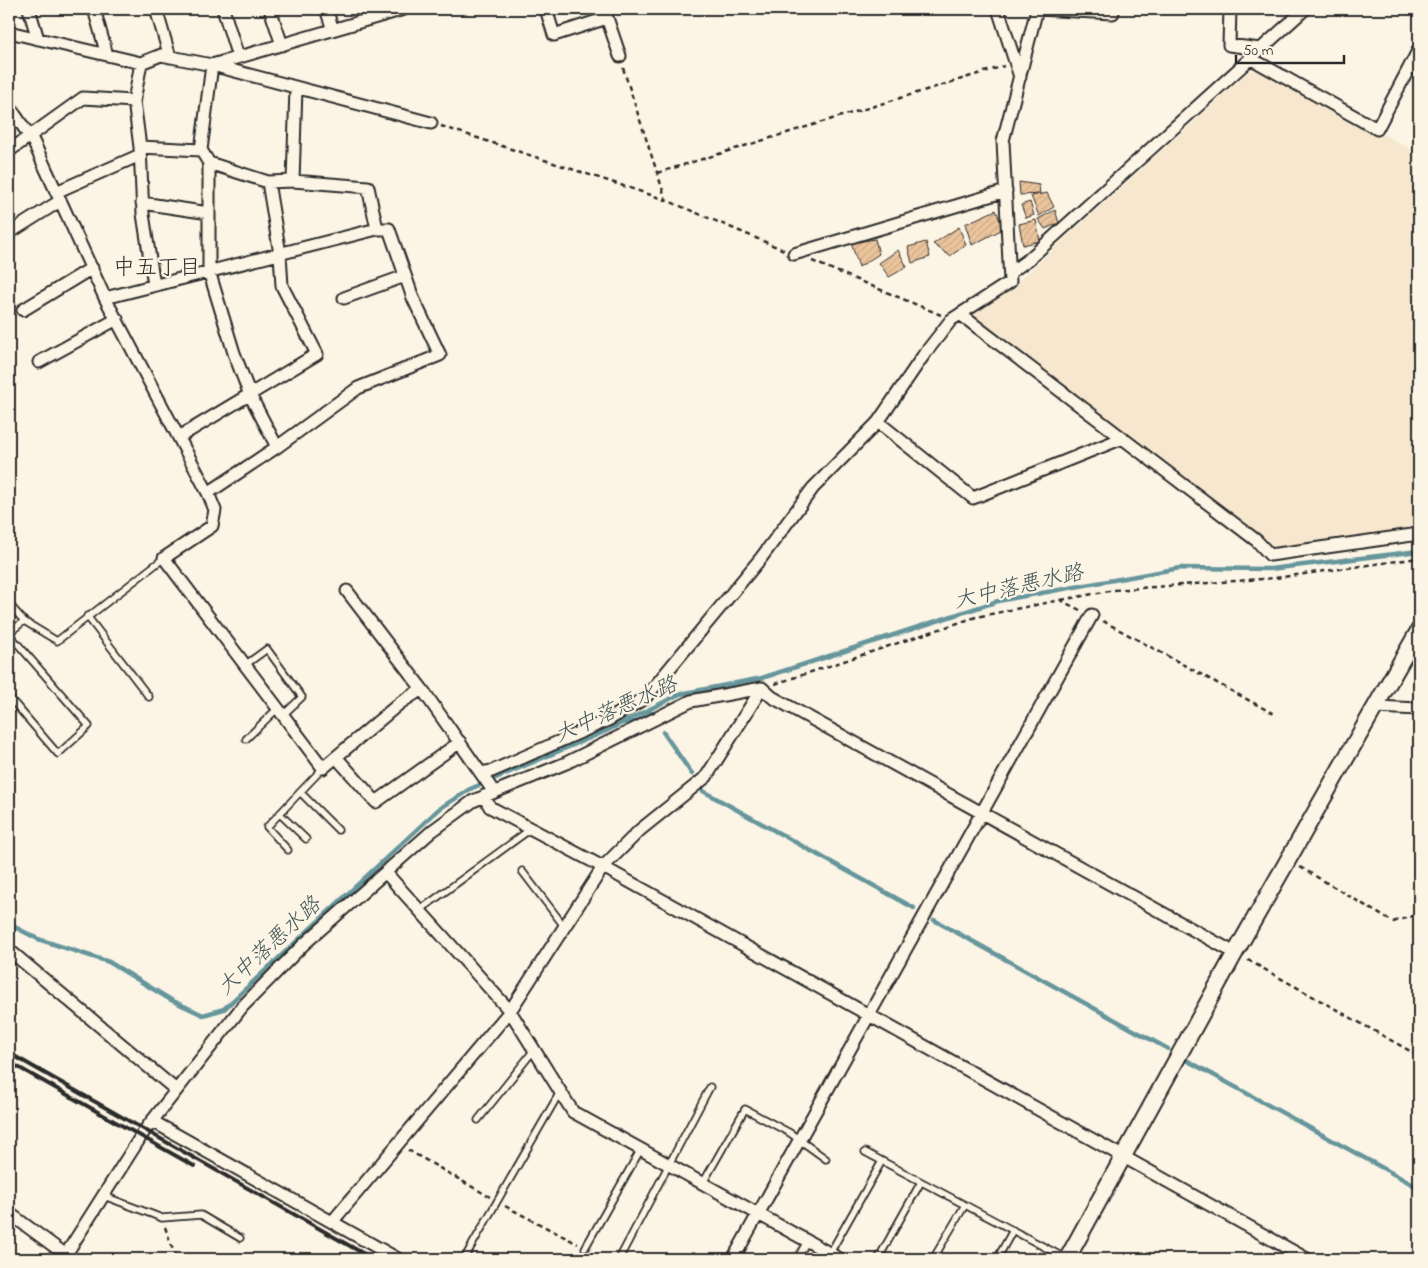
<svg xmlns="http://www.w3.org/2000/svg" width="1428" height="1268" viewBox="0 0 1428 1268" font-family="'Indie Flower','Klee One',sans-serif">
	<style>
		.built { fill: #f7e7cf }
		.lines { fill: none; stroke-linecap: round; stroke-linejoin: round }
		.stream { stroke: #66969c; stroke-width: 4.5 }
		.building { fill: url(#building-hatch); stroke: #2b2b2b }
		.service-casing { stroke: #2b2b2b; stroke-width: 9 }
		.minor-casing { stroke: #2b2b2b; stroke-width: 15 }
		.tertiary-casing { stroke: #2b2b2b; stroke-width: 19 }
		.path { stroke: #2b2b2b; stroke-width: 2.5; stroke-dasharray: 5 4; stroke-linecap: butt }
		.service { stroke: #fcf5e5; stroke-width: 5.5 }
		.minor { stroke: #fcf5e5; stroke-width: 11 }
		.tertiary { stroke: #fcf5e5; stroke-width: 15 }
		.rail { stroke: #2b2b2b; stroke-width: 4 }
		.labels { text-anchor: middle; stroke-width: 4.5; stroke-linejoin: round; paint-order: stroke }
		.neighbourhood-label { font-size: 22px; fill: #2b2b2b; stroke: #fcf5e5 }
		.water-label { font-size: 22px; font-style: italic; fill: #44585a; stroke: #fcf5e5 }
	</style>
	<defs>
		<pattern id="building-hatch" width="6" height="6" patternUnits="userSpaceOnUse" patternTransform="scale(1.25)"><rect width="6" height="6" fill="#ecc59c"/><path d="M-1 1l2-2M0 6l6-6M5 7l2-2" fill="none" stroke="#cba987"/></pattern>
	</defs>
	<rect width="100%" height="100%" fill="#fcf5e5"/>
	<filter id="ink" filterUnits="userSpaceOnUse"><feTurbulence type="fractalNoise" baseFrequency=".02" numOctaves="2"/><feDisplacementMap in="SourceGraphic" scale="10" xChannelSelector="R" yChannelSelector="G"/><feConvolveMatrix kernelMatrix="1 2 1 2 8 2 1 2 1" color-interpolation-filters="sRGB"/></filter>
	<g filter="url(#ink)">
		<!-- built -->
		<path class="built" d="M1257,70L1419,153V528L1279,550L970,317L972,312L1005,293L1248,72Z"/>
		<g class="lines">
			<!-- stream -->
			<path class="stream" d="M623,723L635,722L652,713
				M663,732L692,774
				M703,791L914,908
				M934,920L1168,1049
				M9,924L38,939L109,962L171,1000L203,1015L224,1009L439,809L470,789L606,731L680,694L762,678L998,601L1180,568L1270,569L1419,551
				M1188,1061L1419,1188"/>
		</g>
		<!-- building -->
		<path class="building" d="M1019,182L1039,185L1040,194L1020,195Z
			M1047,193L1054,207L1039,216L1031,196Z
			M1030,202L1034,215L1026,218L1021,205Z
			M996,210L1003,229L972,245L965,224Z
			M1055,210L1059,223L1045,229L1038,219Z
			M1036,220L1040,241L1023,245L1019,224Z
			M959,227L966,245L950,256L933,244Z
			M875,239L879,254L859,267L851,243Z
			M926,242L930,257L912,263L908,247Z
			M898,250L907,267L889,277L879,263Z"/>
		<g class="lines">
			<!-- service casing -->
			<g class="service-casing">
				<path id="service" d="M9,604L24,621L57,641L164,558
					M87,616L149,697
					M9,633L24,621
					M9,634L89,726L58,754L9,697
					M245,665L267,649L302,697L282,716
					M246,739L277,709
					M301,793L338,830
					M280,814L306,839
					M288,850L267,827L323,768
					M522,871L564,926
					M420,910L532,828
					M478,1120L534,1050
					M865,1152L1067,1259
					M703,1183L745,1109L790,1133L826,1159
					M104,1196L162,1218L201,1215L240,1238
					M585,1248L641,1149
					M830,1253L882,1161
					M464,1259L560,1092
					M619,1259L710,1087
					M797,1259L807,1241
					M878,1259L921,1182
					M933,1259L965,1205
					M997,1259L1013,1230"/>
			</g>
			<!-- minor casing -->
			<g class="minor-casing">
				<path id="minor" d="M29,9L38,39
					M94,9L107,55
					M156,9L170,57
					M223,9L238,57
					M270,9L282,45
					M326,9L333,30
					M546,9L554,35L607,18
					M604,9L620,56
					M998,9L1020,77
					M1037,9L1113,13V9
					M1230,9L1229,45L1260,49
					M9,32L141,63L161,55L212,65L431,123
					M1250,58L1377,129L1419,49
					M212,65L201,150L209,163V271L234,353L250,395L277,447
					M212,65L404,9
					M134,101L140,147
					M9,106L33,141L105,298L208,493L215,510L212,526L164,558L323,768L400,703L422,689L494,792
					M9,151L83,98L134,101L141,63
					M293,181L296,88
					M56,192L140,155
					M142,203L209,213
					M9,233L60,201
					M794,254L1006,191
					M1011,272L1029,259L1305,9
					M154,285L143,214L140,147L201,150
					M105,298L377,229L368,187L293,181L268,182L209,163
					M344,298L405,276
					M23,310L92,268
					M960,314L1257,541L1270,555L1419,534
					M39,362L117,319
					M878,422L973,498L1123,438
					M179,437L317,354L282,286L280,254L268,182
					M208,493L277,447L358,388L440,355L413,298L389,229H377
					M347,591L422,689
					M1375,707L1419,709
					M336,757L376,802L460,742
					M481,773L492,771L608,720L645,698L761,558L813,488L878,422L923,356L951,320L1010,282L1003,141L1037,9
					M484,796L490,807L603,867L1307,1259
					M386,873L510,1011L573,1112L840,1259
					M9,950L176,1090
					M152,1121L398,1259
					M9,1213L66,1255
					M332,1222L510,1011L603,867L640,830L706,777L762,688L772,697L1235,953
					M63,1259L145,1130L242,1007L303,945L432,831L473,801L566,763L691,701L762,688
					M733,1259L1092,615"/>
			</g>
			<!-- tertiary casing -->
			<g class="tertiary-casing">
				<path id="tertiary" d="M1067,1259L1235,953L1419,630"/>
			</g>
			<!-- path -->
			<path class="path" d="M623,68L666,200
				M441,126L666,200L784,250
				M657,173L1004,66
				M812,261L941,315
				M1061,600L1114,590L1275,578L1419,558
				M1103,621L1274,714
				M775,684L976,617L1060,600L1080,610
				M1300,867L1393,922L1419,914
				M1248,960L1419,1056
				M408,1150L490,1197
				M505,1206L578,1244
				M165,1227L176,1259
				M593,1253L603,1259"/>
			<!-- service -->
			<use href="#service" class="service"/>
			<!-- minor -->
			<use href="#minor" class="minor"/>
			<!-- tertiary -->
			<use href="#tertiary" class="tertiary"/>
			<!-- rail -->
			<path class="rail" d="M9,1053L373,1259
				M9,1062L194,1166"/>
		</g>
	</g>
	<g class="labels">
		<!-- neighbourhood labels -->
		<g class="neighbourhood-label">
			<text x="157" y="274">中五丁目</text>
		</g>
		<!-- water labels -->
		<g class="water-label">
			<text transform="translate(1018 585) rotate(-13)" y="8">大中落悪水路</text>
			<text transform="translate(615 708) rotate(-24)" y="8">大中落悪水路</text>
			<text transform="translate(268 945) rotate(-43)" y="8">大中落悪水路</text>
		</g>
	</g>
	<!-- margin -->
	<rect width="1428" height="1268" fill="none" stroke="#fcf5e5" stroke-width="30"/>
	<rect x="15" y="15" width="1398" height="1238" fill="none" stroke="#2b2b2b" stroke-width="2" filter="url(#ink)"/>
	<!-- scale -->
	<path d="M1236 55v8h108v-8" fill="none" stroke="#2b2b2b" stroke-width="2.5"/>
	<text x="1243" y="55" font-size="15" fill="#2b2b2b" stroke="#fcf5e5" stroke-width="4" paint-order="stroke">50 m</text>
</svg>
